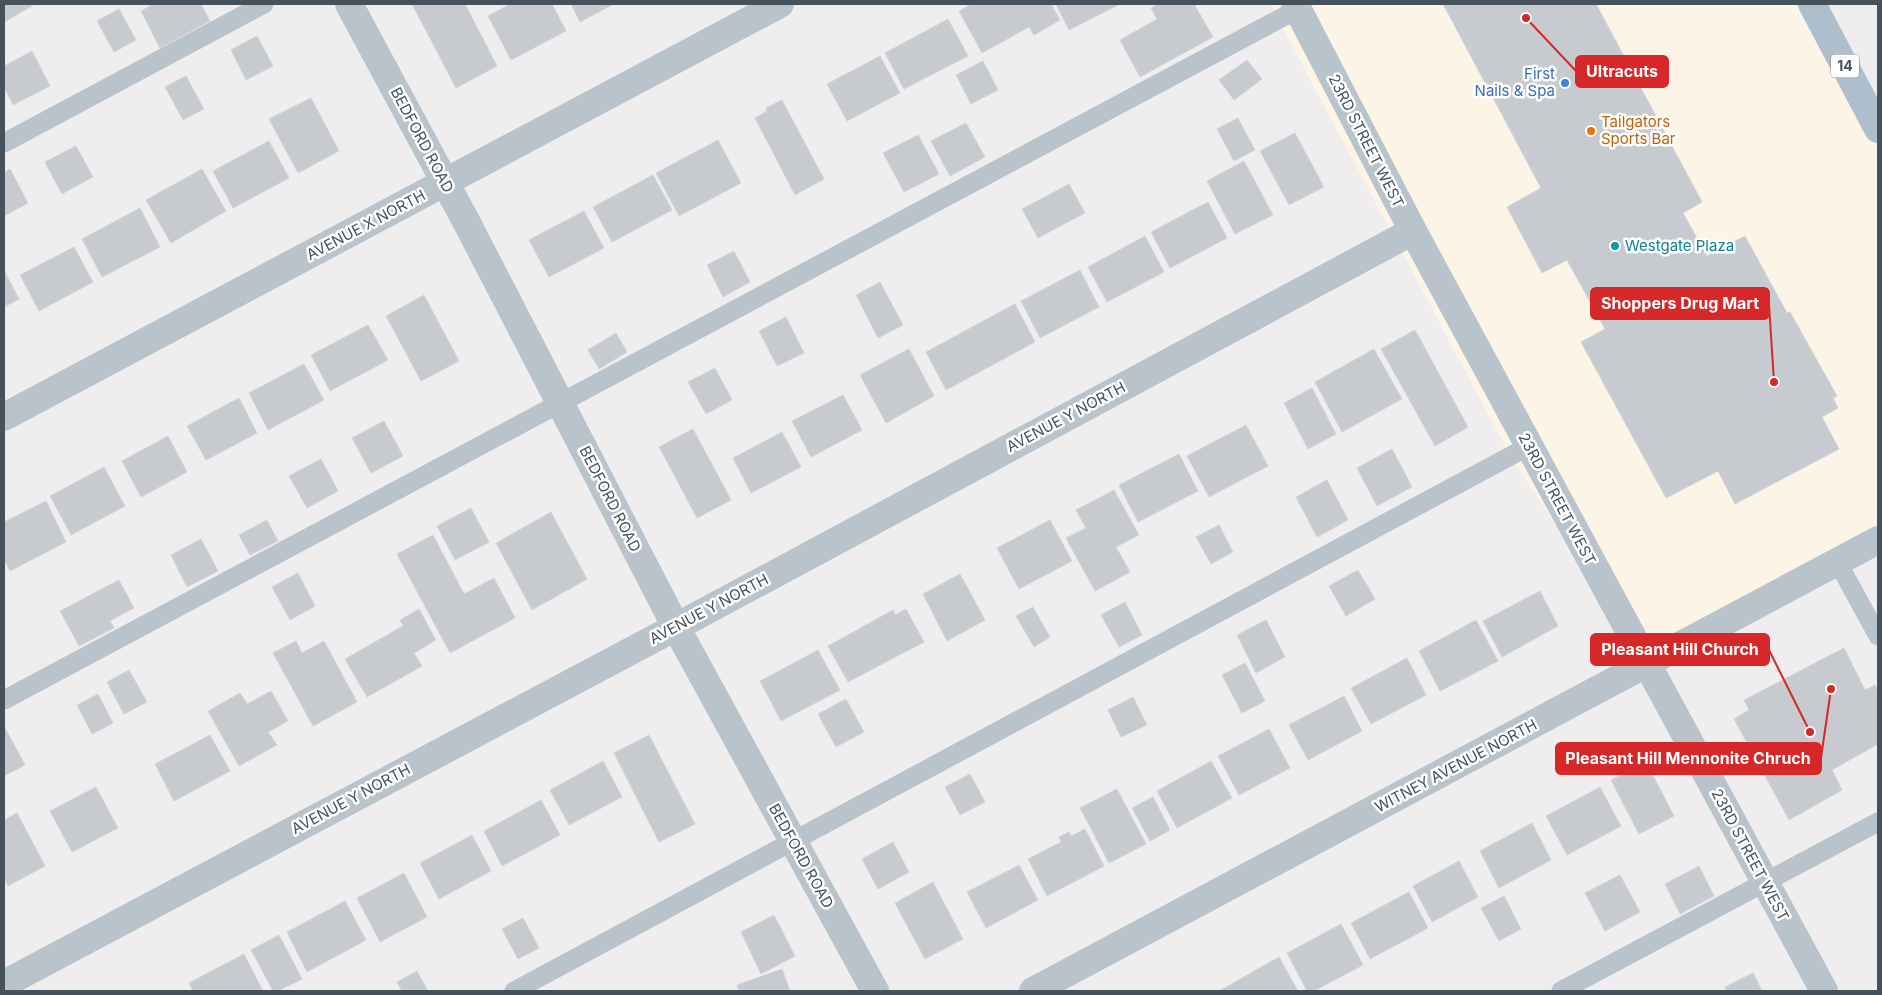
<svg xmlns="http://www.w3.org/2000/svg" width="1882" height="995" viewBox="0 0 1882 995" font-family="Inter,sans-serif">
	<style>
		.commercial { fill: #fcf4e6 }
		.building { fill: #c7cbd0; stroke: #d1d4d9 }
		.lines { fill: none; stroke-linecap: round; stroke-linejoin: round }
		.lane { stroke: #b9c3cb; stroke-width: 19 }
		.street { stroke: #b9c3cb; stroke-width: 28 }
		.primary { stroke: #adbfcd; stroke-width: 28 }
		.shop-dot { fill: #3f7fe0; stroke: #fff; stroke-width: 2 }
		.food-dot { fill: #e8710a; stroke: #fff; stroke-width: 2 }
		.culture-dot { fill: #0f9aa8; stroke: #fff; stroke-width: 2 }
		.labels { text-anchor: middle; stroke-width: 5; stroke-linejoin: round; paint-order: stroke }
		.shield { fill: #fff; stroke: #7e868c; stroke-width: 1 }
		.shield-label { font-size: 14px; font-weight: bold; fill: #46525b }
		.shop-label { font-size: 15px; fill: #366cbe; stroke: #fff; text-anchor: end }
		.food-label { font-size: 15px; fill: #c56008; stroke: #fff; text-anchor: start }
		.street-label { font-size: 15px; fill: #46525b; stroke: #fff }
		.culture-label { font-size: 15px; fill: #0d838f; stroke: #fff; text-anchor: start }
		.leader { fill: none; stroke: #d62828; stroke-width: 2 }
		.callout-dot { fill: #d62828; stroke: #fff; stroke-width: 2 }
		.callout { fill: #d62828; stroke: #d62828; stroke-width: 2 }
		.callout-label { font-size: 16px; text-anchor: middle; font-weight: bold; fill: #fff }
	</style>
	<rect width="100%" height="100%" fill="#f0edee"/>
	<!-- commercial -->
	<path class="commercial" d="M1272,4H1812L1878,129V540L1647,664L1512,459L1279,21Z"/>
	<!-- building -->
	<path class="building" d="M4,4H31L32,6L4,22Z
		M154,4H201L210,21L160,48L141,11Z
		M412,4H465L497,66L456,88Z
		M510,4H552L566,31L511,60L488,16Z
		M571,4H614L580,22Z
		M972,4H1051L1060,20L1034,35L1029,27L982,53L959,11Z
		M1056,4H1120L1069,30Z
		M1158,4H1194L1213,37L1140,77L1120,40L1157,19L1151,8Z
		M1443,4H1596L1702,202L1683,213L1707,256L1745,236L1787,313L1790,312L1837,396L1833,398L1838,408L1822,417L1839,449L1735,504L1718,471L1666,498L1581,342L1605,329L1567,260L1542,273L1507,207L1541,188Z
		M119,9L136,40L114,52L97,21Z
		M948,19L968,56L904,89L885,53Z
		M257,36L273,66L246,80L231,50Z
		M32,51L50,86L13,105L4,87V66Z
		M880,56L900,93L847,121L827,84Z
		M1247,60L1262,79L1234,100L1219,80Z
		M983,61L998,90L971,104L956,75Z
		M186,76L204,109L183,120L165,87Z
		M311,98L339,151L298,173L269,119Z
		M782,100L824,179L795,195L755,118L767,111L766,108Z
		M1238,118L1255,150L1234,161L1217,129Z
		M966,123L985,157L950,176L931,141Z
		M1295,133L1324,187L1289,205L1260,151Z
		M918,135L939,174L904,192L883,153Z
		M718,140L741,183L679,216L656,173Z
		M269,141L289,178L233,208L213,171Z
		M76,146L93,177L62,194L45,162Z
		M1244,161L1273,215L1235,234L1207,181Z
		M10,169L28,203L4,216V172Z
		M202,169L226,211L171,243L146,200Z
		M653,175L672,210L612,242L593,207Z
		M1069,184L1085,213L1038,238L1022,209Z
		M1208,202L1227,238L1170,268L1151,232Z
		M140,208L160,247L102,277L82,239Z
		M584,211L604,248L549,277L529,240Z
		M1145,236L1164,272L1107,302L1088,267Z
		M74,247L93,282L39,311L20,275Z
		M734,251L750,282L723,297L707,265Z
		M4,270L19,299L4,307Z
		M1080,270L1099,307L1040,338L1021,301Z
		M880,282L903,325L878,338L856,295Z
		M424,295L459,361L421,381L386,316Z
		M1015,304L1035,342L946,390L926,352Z
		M786,317L804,353L777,366L759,331Z
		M368,325L388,360L330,391L311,355Z
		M1415,330L1468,427L1435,446L1381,349Z
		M616,333L627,352L599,369L588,350Z
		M909,349L934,396L886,423L860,375Z
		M1374,349L1402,399L1342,432L1315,382Z
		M304,364L324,400L268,430L249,393Z
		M715,368L732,400L706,414L688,382Z
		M1312,388L1336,434L1308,449L1284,403Z
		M843,395L862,430L811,457L792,421Z
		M239,398L257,433L206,460L187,426Z
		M384,421L403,456L371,473L352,438Z
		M1246,425L1268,466L1209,497L1187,456Z
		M693,429L731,500L697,518L659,447Z
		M782,432L801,467L751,493L733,458Z
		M168,436L187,472L141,497L122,461Z
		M1392,449L1412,487L1377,506L1357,468Z
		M1179,454L1198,491L1138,522L1119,485Z
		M321,459L338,491L307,508L289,476Z
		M104,467L125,506L71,535L50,496Z
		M1327,480L1348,520L1317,537L1296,497Z
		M1114,490L1139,535L1116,547L1130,572L1095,591L1066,538L1086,528L1076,510Z
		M46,501L66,542L10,571L4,559V522Z
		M471,508L489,542L455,560L437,526Z
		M551,512L587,579L532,610L496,543Z
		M267,520L278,541L250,555L239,535Z
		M1050,520L1072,561L1019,589L997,548Z
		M1219,525L1233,552L1211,564L1196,537Z
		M433,535L464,594L494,578L515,618L450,653L397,554Z
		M201,539L218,571L187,587L171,555Z
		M1358,570L1375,599L1346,616L1329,586Z
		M298,573L315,606L290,620L272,587Z
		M960,574L985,620L947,641L923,594Z
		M119,580L134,608L110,621L114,628L79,646L60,611Z
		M1540,591L1558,626L1502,657L1483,621Z
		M1125,602L1142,635L1119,647L1101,615Z
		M1033,607L1050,637L1034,647L1016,616Z
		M419,609L436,640L414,653L422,666L367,697L345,659L403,626L400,620Z
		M906,609L924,642L848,682L828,646L893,610L895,615Z
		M1266,620L1285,657L1256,673L1237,635Z
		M1476,620L1498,661L1440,691L1419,651Z
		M296,641L302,653L324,641L357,702L313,726L273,653Z
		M1844,648L1865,690L1875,685L1878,691V744L1832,770L1842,790L1789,820L1734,719L1749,710L1744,700Z
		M818,650L840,690L781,721L760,681Z
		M1407,658L1426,695L1371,724L1351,688Z
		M1245,663L1265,701L1242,713L1222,675Z
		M129,670L147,702L124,714L107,682Z
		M271,691L288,721L268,732L277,745L239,766L208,711L240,693L247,704Z
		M98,694L113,723L92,734L77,705Z
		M1344,696L1362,731L1308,760L1289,725Z
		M1133,697L1147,725L1121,737L1108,710Z
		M846,699L864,732L836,747L818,714Z
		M5,728L25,765L4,776V729Z
		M1269,729L1290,768L1239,795L1218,756Z
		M210,735L230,771L174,801L155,764Z
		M649,735L695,824L659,842L614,753Z
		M603,761L622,797L569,825L550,790Z
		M1211,761L1232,798L1177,828L1157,791Z
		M1646,762L1674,816L1639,834L1611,780Z
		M970,774L985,802L960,815L945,787Z
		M96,787L118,828L72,852L50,811Z
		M1600,787L1621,826L1567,855L1546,816Z
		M1117,789L1146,844L1109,863L1080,808Z
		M1153,797L1170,830L1150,841L1132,808Z
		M541,800L560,835L502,866L484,831Z
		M17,813L45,866L8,886L4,878V820Z
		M1532,823L1551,860L1499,888L1480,851Z
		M1085,829L1104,866L1047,896L1028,859L1061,842L1059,837L1069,832L1071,836Z
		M472,835L491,871L439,899L420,863Z
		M893,842L909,872L878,889L862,859Z
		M1459,861L1478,897L1432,922L1413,886Z
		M1019,865L1038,900L986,928L967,892Z
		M1699,866L1714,896L1680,914L1665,884Z
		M404,873L427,917L380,942L357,898Z
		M1620,875L1640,912L1605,931L1585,893Z
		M933,882L963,939L925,959L895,903Z
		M1409,892L1428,928L1370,959L1351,923Z
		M1504,896L1521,929L1499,941L1481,908Z
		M345,901L366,940L307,972L287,932Z
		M774,915L795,956L761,974L741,932Z
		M523,918L539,948L518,959L502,929Z
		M1341,924L1363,965L1314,991H1307L1287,953Z
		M279,935L302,979L278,991H273L251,950Z
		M244,954L263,991H193L189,983Z
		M1279,957L1298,991H1219Z
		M782,969L790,991H739L737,985Z
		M417,971L428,991H402L397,982Z
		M1753,973L1762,991H1727L1725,987Z"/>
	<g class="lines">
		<!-- lane -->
		<path class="lane" d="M4,143L264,4
			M1837,561L1878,636
			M4,700L1298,9
			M514,991L1529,446
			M1561,991L1878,822"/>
		<!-- street -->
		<path class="street" d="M349,4L467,223L676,627L875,991
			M1295,4L1413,231L1824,991
			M4,417L780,4
			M4,984L676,627L1413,231
			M1033,991L1878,540"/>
		<!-- primary -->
		<path class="primary" d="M1812,4L1878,129"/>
	</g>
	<!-- markers -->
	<circle class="shop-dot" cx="1565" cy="83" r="5"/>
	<circle class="food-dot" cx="1591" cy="131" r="5"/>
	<circle class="culture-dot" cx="1615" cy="246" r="5"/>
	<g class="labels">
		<!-- shield labels -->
		<rect class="shield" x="1831" y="54.5" width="28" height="23" rx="4"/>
		<g class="shield-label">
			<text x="1845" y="71">14</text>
		</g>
		<!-- shop labels -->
		<g class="shop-label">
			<text x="1555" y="79">First<tspan x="1555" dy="17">Nails &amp; Spa</tspan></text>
		</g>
		<!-- food labels -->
		<g class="food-label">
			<text x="1601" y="127">Tailgators<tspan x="1601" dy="17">Sports Bar</tspan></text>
		</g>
		<!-- street labels -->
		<g class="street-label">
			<text transform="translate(422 140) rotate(62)" y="5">BEDFORD ROAD</text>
			<text transform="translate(1366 141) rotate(63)" y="5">23RD STREET WEST</text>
			<text transform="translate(366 225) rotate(-28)" y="5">AVENUE X NORTH</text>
			<text transform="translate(1066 417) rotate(-28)" y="5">AVENUE Y NORTH</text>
			<text transform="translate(610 499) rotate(63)" y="5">BEDFORD ROAD</text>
			<text transform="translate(1557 499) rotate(62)" y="5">23RD STREET WEST</text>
			<text transform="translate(709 609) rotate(-28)" y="5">AVENUE Y NORTH</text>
			<text transform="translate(1456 766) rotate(-28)" y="5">WITNEY AVENUE NORTH</text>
			<text transform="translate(351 799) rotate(-28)" y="5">AVENUE Y NORTH</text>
			<text transform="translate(1750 855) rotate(62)" y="5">23RD STREET WEST</text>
			<text transform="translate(801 856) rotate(61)" y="5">BEDFORD ROAD</text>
		</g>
		<!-- culture labels -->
		<g class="culture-label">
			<text x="1625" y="251">Westgate Plaza</text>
		</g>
	</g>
	<!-- callouts -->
	<path class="leader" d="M1526 18L1576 71M1774 382L1769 304M1810 732L1769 650M1831 689L1821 758"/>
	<g class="callout-dot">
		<circle cx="1526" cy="18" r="5"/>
		<circle cx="1774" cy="382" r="5"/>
		<circle cx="1810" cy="732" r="5"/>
		<circle cx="1831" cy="689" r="5"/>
	</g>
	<g class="callout">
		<rect x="1576" y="56" width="92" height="31" rx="5"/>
		<rect x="1591" y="288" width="178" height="31" rx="5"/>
		<rect x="1591" y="634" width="178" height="31" rx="5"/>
		<rect x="1556" y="743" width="265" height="31" rx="5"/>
	</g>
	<g class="callout-label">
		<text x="1622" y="77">Ultracuts</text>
		<text x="1680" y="309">Shoppers Drug Mart</text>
		<text x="1680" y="655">Pleasant Hill Church</text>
		<text x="1688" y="764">Pleasant Hill Mennonite Chruch</text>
	</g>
	<!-- border -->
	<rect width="1882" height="995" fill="none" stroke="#46525b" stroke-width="10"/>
</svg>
